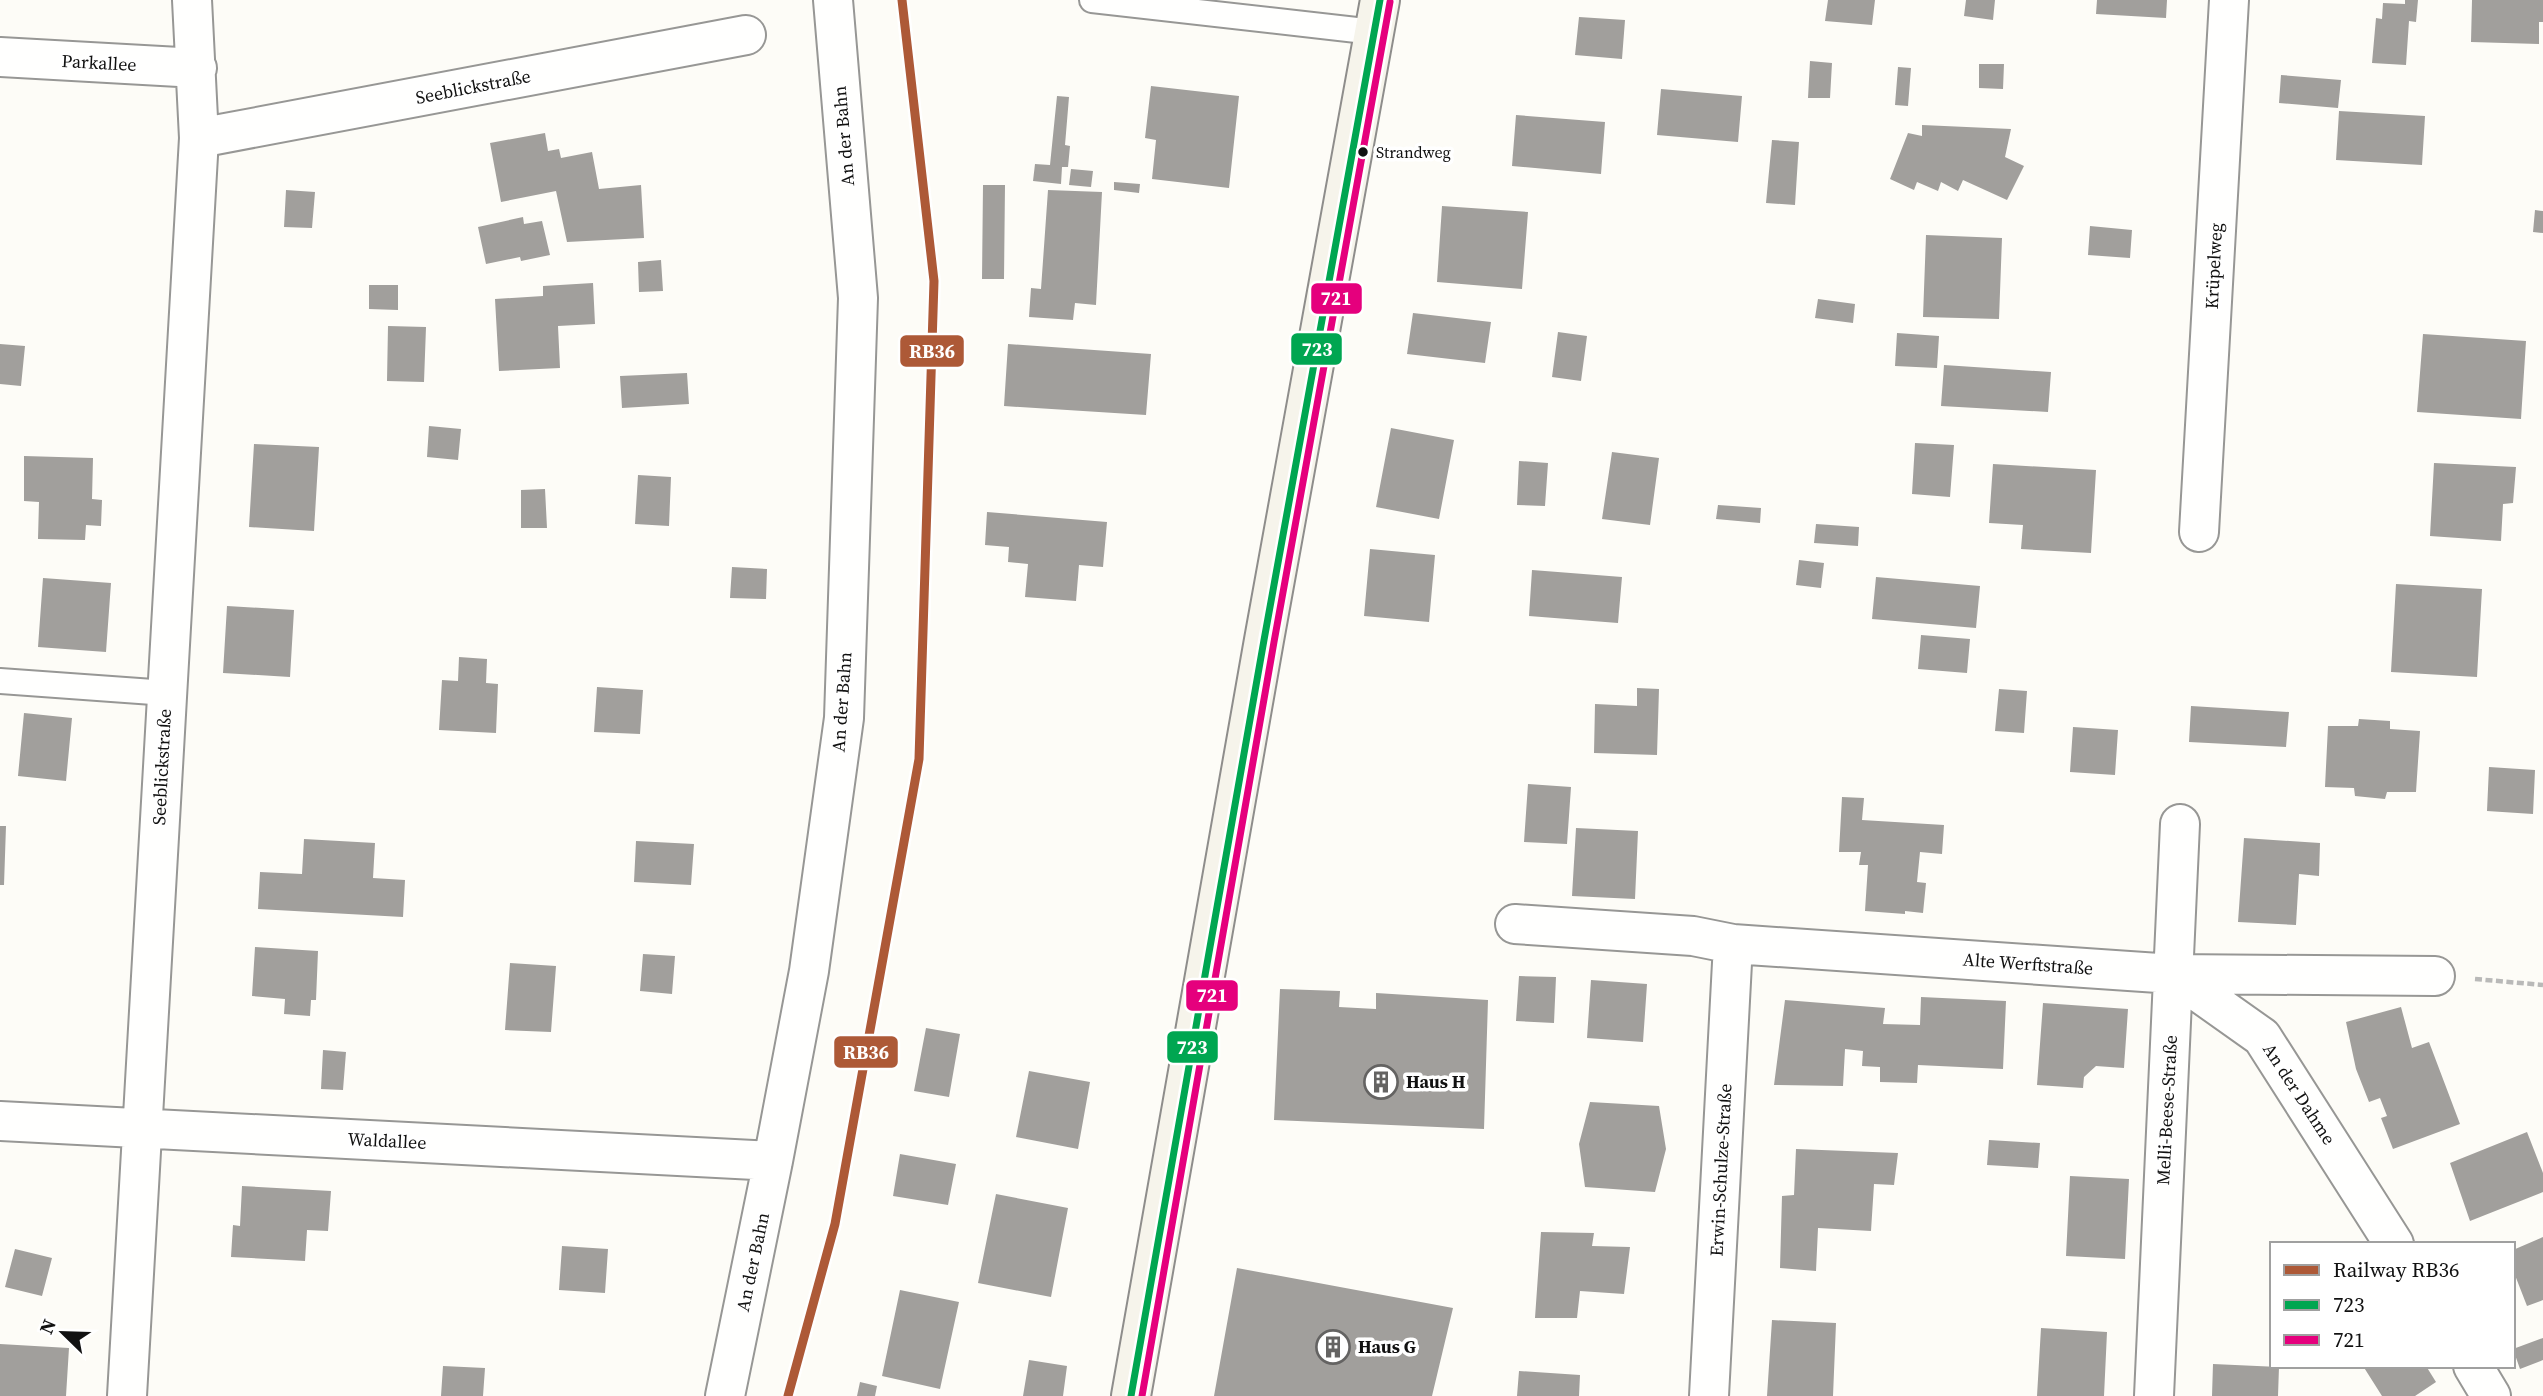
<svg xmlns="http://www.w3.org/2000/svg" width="2543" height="1396" viewBox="0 0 2543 1396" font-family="'Source Serif 4',serif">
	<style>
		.building { fill: #a19f9c }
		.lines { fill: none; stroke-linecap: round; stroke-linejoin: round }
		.lane-casing { stroke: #979795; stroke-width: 28 }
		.street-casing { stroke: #979795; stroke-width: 42 }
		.secondary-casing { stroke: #8e8d8b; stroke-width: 42 }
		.path { stroke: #b9b9b8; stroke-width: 4.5; stroke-dasharray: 7 3.5; stroke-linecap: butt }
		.lane { stroke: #fffffe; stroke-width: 24 }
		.street { stroke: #fffffe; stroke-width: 38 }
		.secondary { stroke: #f6f4eb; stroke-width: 38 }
		.bus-1-casing { stroke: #fff; stroke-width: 12 }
		.bus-2-casing { stroke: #fff; stroke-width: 12 }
		.bus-1 { stroke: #00a651; stroke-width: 7 }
		.bus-2 { stroke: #e5007d; stroke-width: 7 }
		.rail-1-casing { stroke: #fff; stroke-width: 14 }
		.rail-1 { stroke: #ad5937; stroke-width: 9 }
		.bus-dot { fill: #111; stroke: #fff; stroke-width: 2.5 }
		.labels { text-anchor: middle; stroke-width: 7; stroke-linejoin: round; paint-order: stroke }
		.bus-label { font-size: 16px; fill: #111; stroke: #fff; text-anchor: start }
		.street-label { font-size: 18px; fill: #111; stroke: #fff }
		.poi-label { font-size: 18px; font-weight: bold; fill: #111; stroke: #fff; text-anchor: start }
		.line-badge { stroke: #fff; stroke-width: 2.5 }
		.badge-label { font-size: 19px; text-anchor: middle; font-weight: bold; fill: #fff }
	</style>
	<rect width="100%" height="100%" fill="#fdfcf7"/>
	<!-- building -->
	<path class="building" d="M1828,0H1875L1872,25L1825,21Z
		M1966,0H1995L1993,20L1964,16Z
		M2097,0H2167L2166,18L2096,14Z
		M2405,0H2418L2416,22L2409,21L2406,65L2372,63L2376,18L2382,19L2383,3L2405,4Z
		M2472,0H2543V22H2539V44L2471,42Z
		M1579,17L1625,20L1622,59L1575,55Z
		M1810,61L1832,63L1830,98H1808Z
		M1979,64H2004L2003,89L1979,88Z
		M1898,67L1911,68L1908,106L1895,105Z
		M2281,75L2341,80L2338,108L2279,103Z
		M1151,86L1239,96L1229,188L1152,179L1156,140L1145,138Z
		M1661,89L1742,96L1738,142L1657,135Z
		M1057,96L1069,97L1065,145L1070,146L1068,167H1062L1061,184L1033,181L1035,164L1050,165Z
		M2339,111L2425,116L2422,165L2336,160Z
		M1516,115L1605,122L1601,174L1512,166Z
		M1922,125L2011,129L2005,157L2024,166L2007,200L1963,180L1958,191L1941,182L1938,191L1917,182L1914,190L1890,179L1908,133L1922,136Z
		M545,133L548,151L559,149L561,158L592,152L599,189L641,185L644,238L567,242L556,191L501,202L490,143Z
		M1772,140L1799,142L1795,205L1766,203Z
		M1071,169L1093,171L1091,187L1069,185Z
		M1114,182L1140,184L1139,193L1114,190Z
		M983,185H1005L1004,279H982Z
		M286,190L315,192L312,228L284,227Z
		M1048,190L1102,192L1096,305L1075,303L1073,320L1029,317L1031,288L1041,289Z
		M1442,206L1528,212L1522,289L1437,282Z
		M2535,210L2543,211V233L2533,232Z
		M523,217L524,224L542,221L550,255L521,261L520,257L486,264L478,227Z
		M2090,226L2132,230L2130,258L2088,255Z
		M1926,235L2002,238L1999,319L1923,317Z
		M661,260L663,291L639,292L638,262Z
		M593,283L595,324L558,326L560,368L499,371L495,299L543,296V286Z
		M369,285H398V310L369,309Z
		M1818,299L1855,304L1853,323L1815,318Z
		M1413,313L1491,322L1485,363L1407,354Z
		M388,326L426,327L424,382L387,381Z
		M1558,332L1587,336L1581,381L1552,377Z
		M1897,333L1939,336L1937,368L1895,366Z
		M2423,334L2526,341L2521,419L2417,412Z
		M0,344L25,346L21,386L0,384Z
		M1008,344L1151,354L1146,415L1004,406Z
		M1944,365L2051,372L2048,412L1941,406Z
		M687,373L689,404L622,408L620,376Z
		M429,426L461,429L458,460L427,457Z
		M1391,428L1454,440L1439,519L1376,507Z
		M1915,443L1954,445L1950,497L1912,494Z
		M254,444L319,447L314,531L249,527Z
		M1612,452L1659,458L1650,525L1602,519Z
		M24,456L93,458L92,499L102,500L101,526L86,525L85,540L38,539L39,502L24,501Z
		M1519,461L1548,463L1545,506L1517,505Z
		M2434,463L2516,467L2513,503L2503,504L2501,541L2430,536Z
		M1993,464L2096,470L2091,553L2021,549L2023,525L1989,523Z
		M638,475L671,477L669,526L635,524Z
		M545,489L547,528H521V490Z
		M1718,505L1761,508L1760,523L1716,519Z
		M987,512L1107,522L1103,567L1079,565L1076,601L1025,597L1028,564L1008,562L1009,547L985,545Z
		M1816,524L1859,527L1858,546L1814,543Z
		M1370,549L1435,555L1429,622L1364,616Z
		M1799,560L1824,563L1821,588L1796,585Z
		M732,567L767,569L766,599L730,598Z
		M1532,570L1622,577L1618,623L1529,616Z
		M1876,577L1980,586L1976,628L1872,619Z
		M43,578L111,583L106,652L38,647Z
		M2396,584L2482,589L2477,677L2391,672Z
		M227,606L294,610L290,677L223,673Z
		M1921,635L1970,639L1967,673L1918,669Z
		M459,657L487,659L486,683L498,684L496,733L439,730L442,680L458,681Z
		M597,687L643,690L640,734L594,732Z
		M1637,688L1659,689L1657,755L1594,753L1595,704L1637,706Z
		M1999,689L2027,691L2024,733L1995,731Z
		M2191,706L2289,712L2286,747L2189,742Z
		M24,713L72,718L66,781L18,776Z
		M2359,719L2390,721V729L2420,731L2416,792H2387L2385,799L2355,796L2354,788L2325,787L2328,726H2358Z
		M2073,727L2118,730L2115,775L2070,772Z
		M2489,767L2535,770L2533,814L2487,811Z
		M1528,784L1571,787L1567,844L1524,842Z
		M1842,797L1864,798L1862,820L1944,825L1942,854L1920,852L1917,882L1926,883L1923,913L1905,911V914L1865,911L1868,865H1859L1861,852H1839Z
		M0,826H6L4,885H0Z
		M1576,828L1638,831L1635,899L1572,896Z
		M2244,838L2320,843L2319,876L2299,874L2296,925L2238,922Z
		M304,839L375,843L373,878L405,880L403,917L258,909L260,872L302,874Z
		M636,841L694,844L691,885L634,882Z
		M255,947L318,951L316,1000H311L310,1016L284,1014L285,999L252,996Z
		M643,954L675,956L672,994L640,991Z
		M510,963L556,966L551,1032L505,1030Z
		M1519,976L1556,977L1554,1023L1516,1021Z
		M1591,980L1647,984L1643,1042L1587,1038Z
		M1280,989L1340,991L1339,1007L1376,1009V993L1488,1000L1484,1129L1274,1120Z
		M1921,997L2006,1001L2003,1069L1918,1065L1917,1083L1880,1082V1067L1862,1066L1863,1051L1845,1049L1843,1086L1774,1085L1785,1000L1885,1008L1883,1024L1920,1025Z
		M2043,1003L2128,1009L2124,1068L2096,1066L2084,1077L2083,1088L2037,1085Z
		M2401,1007L2412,1048L2429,1042L2460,1124L2393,1149L2381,1118L2387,1116L2380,1098L2369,1102L2356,1069L2346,1022Z
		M926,1028L960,1034L949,1097L914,1091Z
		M323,1050L346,1052L343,1090L321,1089Z
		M1029,1071L1090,1082L1078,1149L1016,1137Z
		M1590,1102L1659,1106L1666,1149L1655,1192L1585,1187L1579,1144Z
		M2527,1132L2543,1173V1192L2470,1221L2450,1163Z
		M1989,1140L2040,1143L2038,1168L1987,1165Z
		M1796,1149L1898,1153L1894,1185L1874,1184L1871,1231L1818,1228L1816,1271L1780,1268L1782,1196L1794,1195Z
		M900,1154L956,1164L948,1205L893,1196Z
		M2070,1176L2129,1179L2125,1259L2066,1256Z
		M242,1186L331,1191L328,1231L307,1230L305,1261L231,1257L233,1225L240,1226Z
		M996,1194L1068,1208L1051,1297L978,1283Z
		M1541,1232L1594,1233L1592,1246L1630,1247L1624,1294L1580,1291L1577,1318H1535Z
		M2543,1237V1300L2527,1306L2513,1270V1250Z
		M562,1246L608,1249L605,1293L559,1290Z
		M15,1249L52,1258L42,1296L5,1287Z
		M1237,1268L1453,1308L1432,1396H1214Z
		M900,1290L959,1302L940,1389L882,1376Z
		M1772,1320L1836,1323L1833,1396H1767Z
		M2041,1328L2107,1332L2104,1396H2037Z
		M2543,1338V1360L2520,1369L2513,1349Z
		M0,1344L69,1348L66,1396H0Z
		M1029,1360L1067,1366L1063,1396H1023Z
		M2213,1364L2279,1367L2278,1396H2212Z
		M443,1366L485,1368L483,1396H441Z
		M2363,1366H2426L2436,1382L2415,1396H2382Z
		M1519,1371L1580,1375L1579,1396H1517Z
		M860,1382L877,1386L875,1396H857Z"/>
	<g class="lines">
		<!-- lane casing -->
		<g class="lane-casing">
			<path id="lane" d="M1092,0L1374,32
				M0,681L167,693"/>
		</g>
		<!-- street casing -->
		<g class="street-casing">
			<path id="street" d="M0,57L197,68
				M199,138L746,35
				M2199,532L2229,0
				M1515,924L1693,936L1733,944L2173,974L2435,976
				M2173,974L2262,1037L2394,1244
				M0,1121L773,1161
				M2473,1366L2491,1396
				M127,1396L199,138L192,0
				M725,1396L773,1161L809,971L844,718L858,298L833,0
				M1709,1396L1733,944
				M2154,1396L2180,824"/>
		</g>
		<!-- secondary casing -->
		<g class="secondary-casing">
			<path id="secondary" d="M1131,1396L1264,640L1380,0"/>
		</g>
		<!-- path -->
		<path class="path" d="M2475,979L2543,985"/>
		<!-- lane -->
		<use href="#lane" class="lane"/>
		<!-- street -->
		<use href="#street" class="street"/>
		<!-- secondary -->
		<use href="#secondary" class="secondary"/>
		<!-- bus-1 casing -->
		<g class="bus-1-casing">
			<path id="bus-1" d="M1131,1396L1264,640L1380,0"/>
		</g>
		<!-- bus-2 casing -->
		<g class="bus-2-casing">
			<path id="bus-2" d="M1142,1396L1274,642L1390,2"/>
		</g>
		<!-- bus-1 -->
		<use href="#bus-1" class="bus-1"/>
		<!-- bus-2 -->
		<use href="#bus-2" class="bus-2"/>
		<!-- rail-1 casing -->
		<g class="rail-1-casing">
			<path id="rail-1" d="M788,1396L835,1224L919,759L934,281L902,0"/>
		</g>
		<!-- rail-1 -->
		<use href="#rail-1" class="rail-1"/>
	</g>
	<!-- icons -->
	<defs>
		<g id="building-ring" transform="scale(1.75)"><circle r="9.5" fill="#fff" stroke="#646362" stroke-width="1.5"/><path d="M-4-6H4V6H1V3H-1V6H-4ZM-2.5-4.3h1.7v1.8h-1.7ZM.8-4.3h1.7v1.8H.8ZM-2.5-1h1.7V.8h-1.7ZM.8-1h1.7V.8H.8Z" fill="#646362"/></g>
	</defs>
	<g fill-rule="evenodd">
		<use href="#building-ring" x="1381" y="1082"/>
		<use href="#building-ring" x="1333" y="1347"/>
	</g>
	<!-- markers -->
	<circle class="bus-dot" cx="1363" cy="152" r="6"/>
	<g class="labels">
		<!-- bus labels -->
		<g class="bus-label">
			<text x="1376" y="158">Strandweg</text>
		</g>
		<!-- street labels -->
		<g class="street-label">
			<text transform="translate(99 63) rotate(3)" y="6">Parkallee</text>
			<text transform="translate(473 87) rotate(-11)" y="6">Seeblickstraße</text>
			<text transform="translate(844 136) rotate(-95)" y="6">An der Bahn</text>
			<text transform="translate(2214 266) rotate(-87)" y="6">Krüpelweg</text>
			<text transform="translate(842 702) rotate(-86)" y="6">An der Bahn</text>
			<text transform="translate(162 767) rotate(-87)" y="6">Seeblickstraße</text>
			<text transform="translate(2028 964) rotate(4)" y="6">Alte Werftstraße</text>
			<text transform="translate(2299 1094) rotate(57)" y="6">An der Dahme</text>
			<text transform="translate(2167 1110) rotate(-87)" y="6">Melli-Beese-Straße</text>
			<text transform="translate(387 1141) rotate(3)" y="6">Waldallee</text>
			<text transform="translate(1721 1170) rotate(-87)" y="6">Erwin-Schulze-Straße</text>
			<text transform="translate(753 1262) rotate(-78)" y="6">An der Bahn</text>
		</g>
		<!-- poi labels -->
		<g class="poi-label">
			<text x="1406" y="1088">Haus H</text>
			<text x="1358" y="1353">Haus G</text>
		</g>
	</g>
	<g class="line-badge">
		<rect x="1310" y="282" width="53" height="33" rx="7" fill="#e5007d"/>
		<rect x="1290" y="332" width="53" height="34" rx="7" fill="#00a651"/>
		<rect x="899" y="334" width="66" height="34" rx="7" fill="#ad5937"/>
		<rect x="1185" y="979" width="54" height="33" rx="7" fill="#e5007d"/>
		<rect x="1166" y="1030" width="53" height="34" rx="7" fill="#00a651"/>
		<rect x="833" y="1035" width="66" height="34" rx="7" fill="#ad5937"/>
	</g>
	<g class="badge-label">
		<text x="1336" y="305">721</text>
		<text x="1317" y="356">723</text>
		<text x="932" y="358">RB36</text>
		<text x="1212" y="1002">721</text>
		<text x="1192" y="1054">723</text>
		<text x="866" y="1059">RB36</text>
	</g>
	<!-- legend -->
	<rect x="2270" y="1242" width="245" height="126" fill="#ffffff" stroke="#a0a0a0" stroke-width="2"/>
	<rect x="2284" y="1265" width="35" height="10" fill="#ad5937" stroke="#a0a0a0" stroke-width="2"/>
	<text x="2333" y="1277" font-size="21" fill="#111111">Railway RB36</text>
	<rect x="2284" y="1300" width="35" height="10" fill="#00a651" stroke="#a0a0a0" stroke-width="2"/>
	<text x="2333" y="1312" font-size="21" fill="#111111">723</text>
	<rect x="2284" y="1335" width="35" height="10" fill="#e5007d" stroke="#a0a0a0" stroke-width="2"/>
	<text x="2333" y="1347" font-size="21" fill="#111111">721</text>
	<!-- north arrow -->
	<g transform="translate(63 1333) rotate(293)" stroke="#ffffff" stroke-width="5" paint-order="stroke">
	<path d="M0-5L12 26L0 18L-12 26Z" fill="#111111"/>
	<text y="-10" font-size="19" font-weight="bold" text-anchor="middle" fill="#111111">N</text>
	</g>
</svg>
